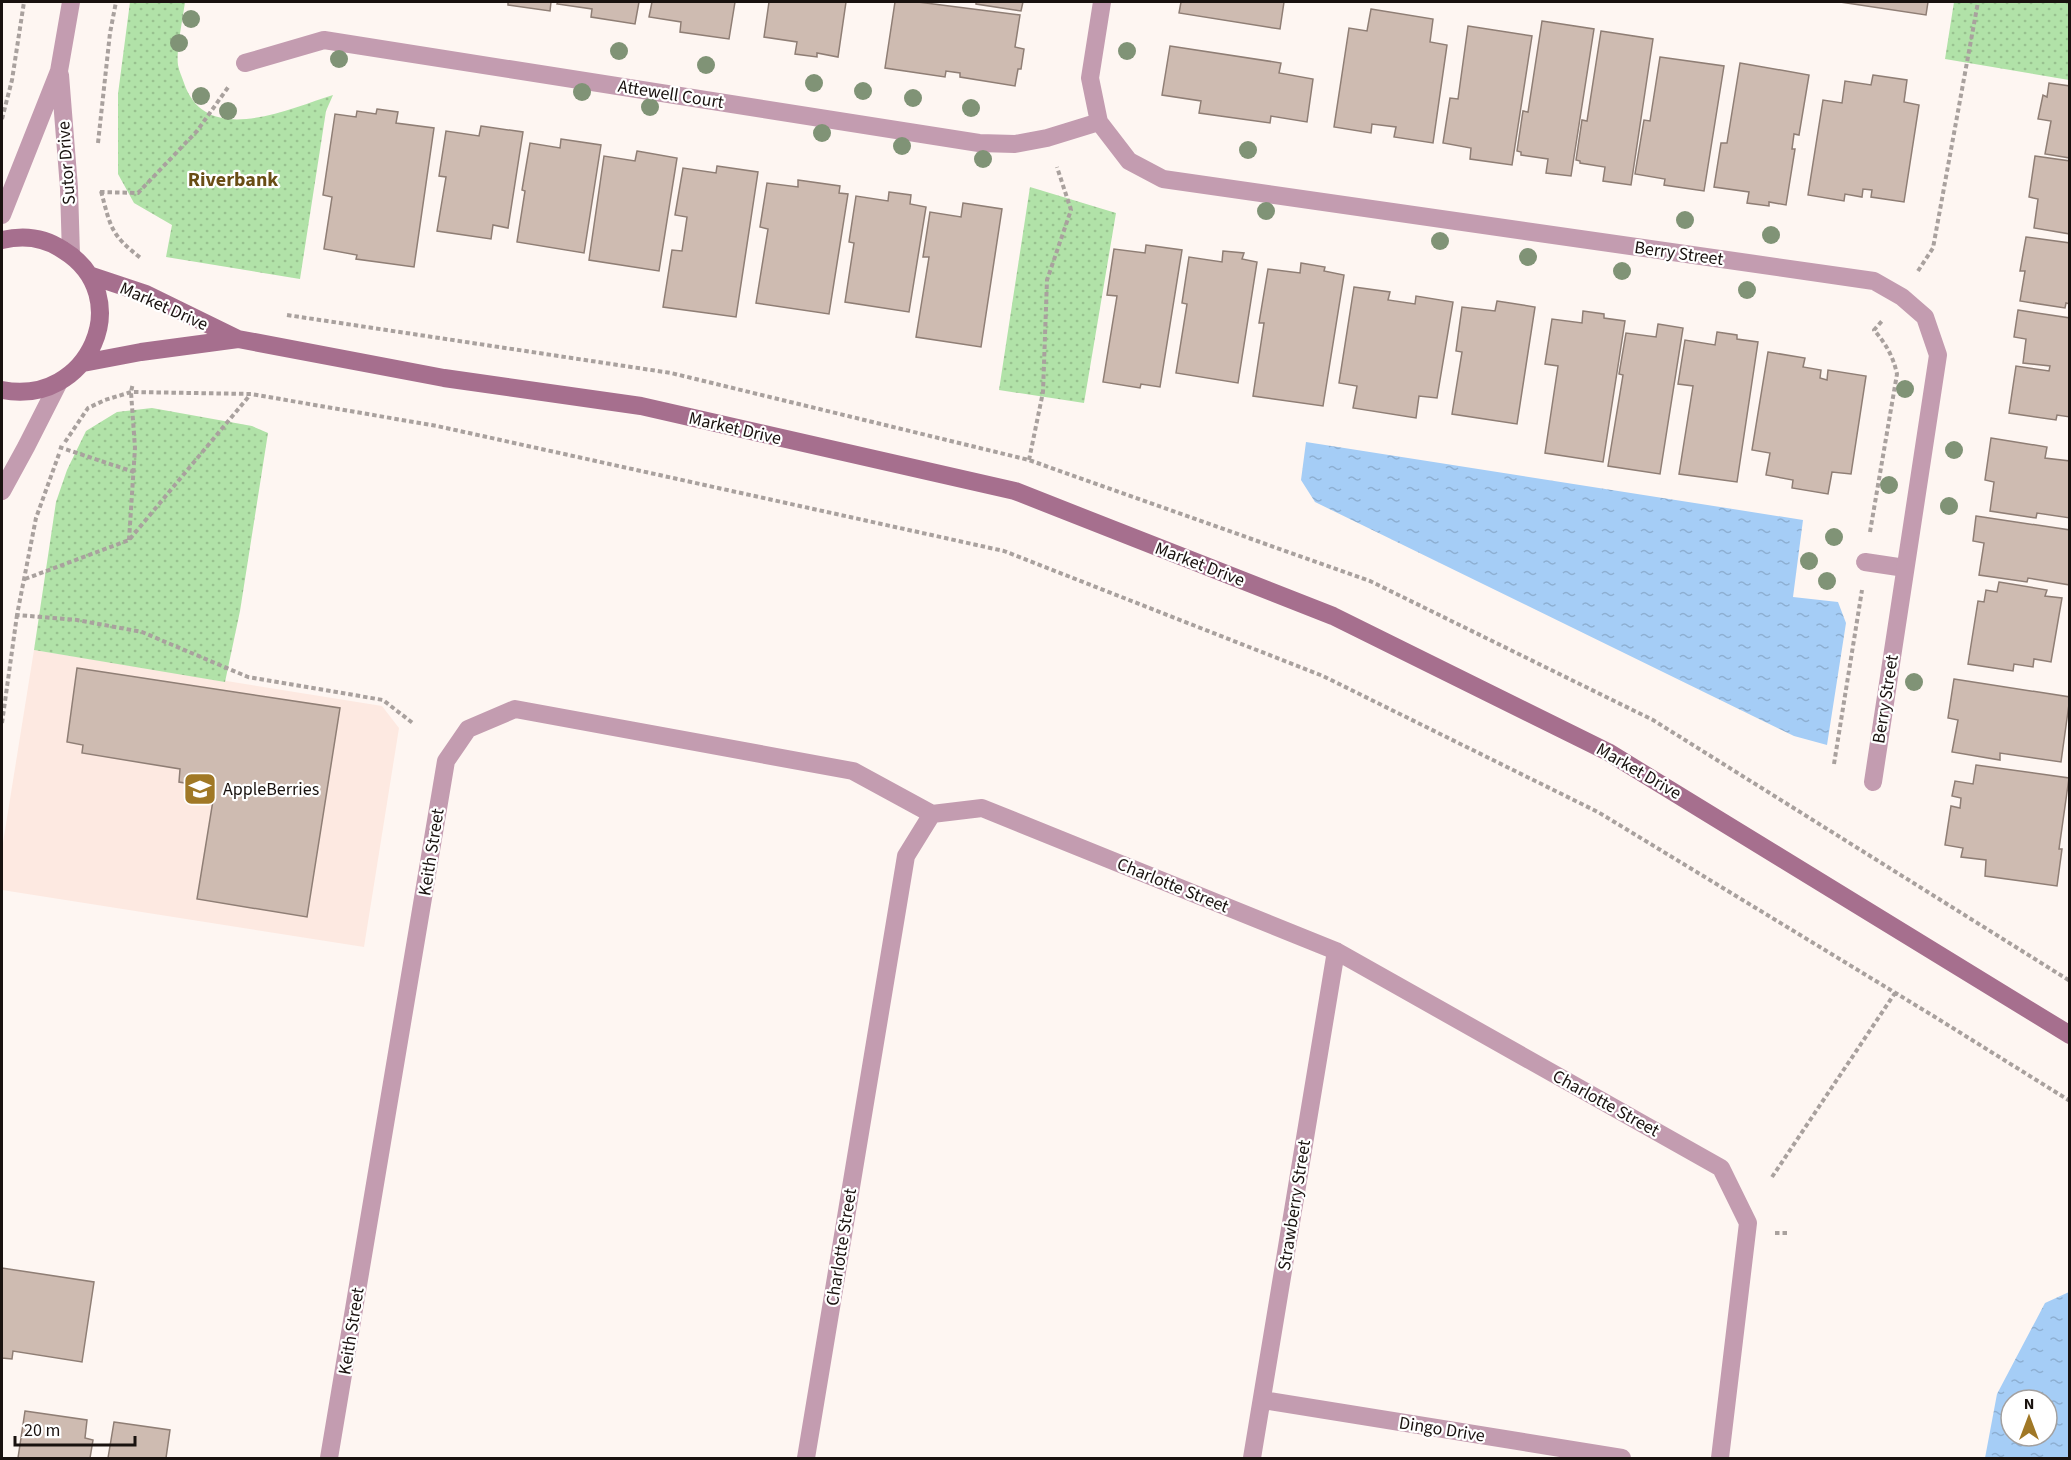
<svg xmlns="http://www.w3.org/2000/svg" width="2071" height="1460" viewBox="0 0 2071 1460" font-family="'Source Sans 3',sans-serif">
	<style>
		.education { fill: #fde9e1 }
		.grass { fill: url(#grass-dots) }
		.water { fill: url(#water-ripples); fill-rule: evenodd }
		.building { fill: #cebbb1; stroke: #8f7e75; stroke-width: 1.5 }
		.lines { fill: none; stroke-linecap: round; stroke-linejoin: round }
		.path { stroke: #a9a19e; stroke-width: 4; stroke-dasharray: 4.5 3; stroke-linecap: butt }
		.lane { stroke: #c39cb0; stroke-width: 18 }
		.street { stroke: #c39cb0; stroke-width: 18 }
		.secondary { stroke: #a66f8e; stroke-width: 18 }
		.tree { fill: #809376 }
		.labels { text-anchor: middle; stroke-width: 4.5; stroke-linejoin: round; paint-order: stroke }
		.street-label { font-size: 18px; fill: #19120f; stroke: #fff }
		.poi-label { font-size: 18px; fill: #19120f; stroke: #fff; text-anchor: start }
		.neighbourhood-label { font-size: 20px; font-weight: bold; fill: #694d15; stroke: #fff }
	</style>
	<defs>
		<pattern id="grass-dots" width="8" height="8" patternUnits="userSpaceOnUse" patternTransform="scale(1.5)"><rect width="8" height="8" fill="#b1e2a8"/><path d="M2 2h.1M6 6h.1" fill="none" stroke="#98c18f" stroke-width="1.8" stroke-linecap="round"/></pattern>
		<pattern id="water-ripples" width="26" height="14" patternUnits="userSpaceOnUse" patternTransform="scale(1.5)"><rect width="26" height="14" fill="#a5cdf6"/><path d="M2 4q2-2 4 0t4 0M15 11q2-2 4 0t4 0" fill="none" stroke="#8dafd2"/></pattern>
	</defs>
	<rect width="100%" height="100%" fill="#fef6f2"/>
	<!-- education -->
	<path class="education" d="M34,650L382,706L399,728L364,947L2,890V849Z"/>
	<!-- grass -->
	<path class="grass" d="M130,2H185C183,17 176,52 178,65C179,71 182,77 184,83C206,148 288,109 333,95L326,111L300,279L166,257L172,225L134,203L118,174V94Z
		M1954,2H2069V80L1945,59Z
		M1030,187L1116,213L1084,403L999,390Z
		M152,408L252,426L268,433L240,611L225,682L34,650L56,502L67,470L86,431L117,412Z"/>
	<!-- water -->
	<path class="water" d="M1306,442L1803,520L1793,597L1838,602L1846,623L1827,745L1794,736L1315,502L1301,480Z
		M2069,1292V1458H1985L1997,1394L2045,1303ZM2011,1400H2047V1436H2011Z"/>
	<!-- building -->
	<path class="building" d="M508,2H551L550,11L508,5Z
		M558,2H639L635,24L591,17L592,9L557,4Z
		M652,2H735L729,39L680,32L681,22L649,17Z
		M769,2H846L838,57L817,53V57L795,54L797,42L764,37Z
		M895,2H918L1020,15L1015,47L1024,49L1021,69H1018L1015,86L960,77V73L946,71L945,77L885,68Z
		M976,2H1023L1021,11L976,4Z
		M1181,2H1284L1280,29L1179,13Z
		M1840,2H1928L1926,15Z
		M1371,9L1433,19L1430,42L1447,45L1433,143L1394,137L1396,127L1372,124L1371,133L1334,127L1349,28L1367,31Z
		M1542,21L1594,29L1571,176L1546,173L1548,159L1521,155V152L1517,151L1523,111L1528,112Z
		M1468,26L1532,36L1512,165L1470,159L1471,148L1443,143L1450,98L1458,99Z
		M1601,31L1653,39L1631,185L1603,181L1605,167L1580,163V161L1576,160L1582,120L1587,121Z
		M1170,46L1281,63L1279,73L1313,79L1307,122L1271,116L1270,123L1199,113L1201,101L1162,95Z
		M1660,57L1724,66L1704,191L1664,185L1665,179L1635,174L1644,120L1650,121Z
		M1740,63L1809,75L1799,135L1794,134L1792,149H1795L1786,205L1769,202V206L1747,203L1749,192L1714,187L1721,143H1727Z
		M1873,75L1907,80L1904,102L1919,105L1904,202L1871,197L1872,190L1863,189L1862,197L1845,194L1844,201L1808,195L1823,100L1842,103L1845,81L1871,85Z
		M2049,83L2070,86V158L2045,154L2051,121L2038,119L2043,95L2047,97Z
		M377,109L398,112L396,123L434,128L414,267L356,259L357,255L324,249L332,197L323,195L335,114L356,117L357,111L376,114Z
		M481,126L523,132L508,228L493,225L491,239L437,231L446,177L439,176L446,131L479,136Z
		M561,139L601,145L584,253L517,242L525,191L522,190L530,143L560,148Z
		M637,151L677,158L659,271L589,260L604,156L635,161Z
		M2035,156L2070,161V234L2034,228L2038,199L2029,197Z
		M717,166L758,172L736,317L663,307L672,250L682,251L687,217L675,215L683,168L716,173Z
		M798,180L840,186L839,193L848,194L829,314L756,303L768,229L760,227L767,183L798,187Z
		M889,192L911,195L910,204L926,207L909,312L845,302L854,243L849,242L856,196L888,201Z
		M963,203L1002,209L981,347L916,337L929,257H923L930,212L961,217Z
		M2026,237L2070,243V304L2066,303L2065,308L2020,301L2025,271H2020Z
		M1146,245L1182,250L1160,387L1141,384L1140,388L1103,382L1117,296L1107,295L1114,249L1145,253Z
		M1223,251L1244,253L1242,259L1257,262L1238,383L1176,373L1187,304L1182,303L1189,257L1222,262Z
		M1301,263L1325,267L1324,271L1344,275L1323,406L1253,396L1264,323H1259L1268,269L1300,273Z
		M1354,287L1390,292L1388,300L1415,304L1416,296L1453,302L1437,398L1419,396L1416,418L1353,408L1357,386L1339,383Z
		M1497,301L1535,307L1517,424L1452,414L1462,352L1456,351L1462,307L1495,311Z
		M2018,310L2070,318V417L2057,415L2056,420L2009,413L2016,366L2049,371L2050,366L2023,363L2026,339L2014,337Z
		M1583,311L1604,314V318L1625,321L1603,462L1545,453L1558,366L1545,364L1552,319L1582,323Z
		M1658,324L1683,328L1660,474L1608,466L1623,375L1619,374L1626,333L1656,337Z
		M1717,332L1737,335V339L1758,342L1737,482L1679,474L1693,386L1678,384L1685,340L1715,345Z
		M1768,352L1805,358L1803,367L1821,370L1820,378L1827,380L1828,370L1866,376L1851,474L1832,472L1828,494L1792,488L1793,480L1766,475L1770,453L1752,450Z
		M1991,438L2047,447L2045,458L2070,461V518L2037,513L2036,518L1990,511L1994,482L1985,480Z
		M1976,516L2070,530V585L2028,578L2027,582L1979,575L1984,543L1973,541Z
		M1999,582L2047,590L2045,596L2062,598L2051,662L2034,659L2033,667L2014,664L2013,671L1968,664L1978,601L1984,602L1986,590L1997,592Z
		M77,668L340,708L307,917L197,899L215,788L179,782L180,769L82,753L83,745L67,742Z
		M1954,679L2070,697L2061,762L2000,753V760L1952,752L1958,720L1948,718Z
		M1976,765L2069,778L2059,849H2062L2057,886L1985,876L1986,860L1961,857L1963,848L1945,845L1951,806L1960,808L1961,798L1952,796L1955,781L1973,784Z
		M2,1268L94,1282L82,1362L13,1351L12,1359L2,1358Z
		M25,1411L87,1420L85,1438L93,1440L90,1458H18Z
		M114,1422L170,1430L166,1458H108Z"/>
	<g class="lines">
		<!-- path -->
		<path class="path" d="M2,119L12,80L24,2
			M98,143L110,33L116,2
			M101,191C111,229 111,235 142,259
			M100,192L138,193L197,131L229,86
			M1918,271L1933,248L1978,2
			M287,315L671,373L1029,460L1370,581L1653,720L2070,981
			M65,442L88,408L105,400L131,392L251,394L437,426L1004,551L1323,676L1598,812L1935,1017L2070,1101
			M59,447L134,472
			M59,454L36,518L17,615L77,620L142,632L248,677L383,700L414,724
			M1029,460L1043,392L1047,280L1071,210L1057,167
			M1870,532L1897,374C1893,356 1886,344 1874,330L1882,321
			M129,540L135,448L131,392L133,383
			M25,579L129,540L250,395
			M2,723L17,615
			M1834,764L1862,590
			M1772,1177L1895,993
			M1775,1233H1787"/>
		<!-- lane -->
		<path class="lane" d="M1865,562L1905,568"/>
		<!-- street -->
		<path class="street" d="M1102,2L1090,78L1099,122L1129,161L1163,179L1874,281L1902,297L1925,317L1938,355L1873,782
			M245,63L324,40L979,143L1015,144L1047,138L1099,122
			M60,75L69,188L71,255
			M2,215L59,71L71,2
			M2,491L26,447L58,384
			M1263,1400L1622,1458
			M329,1458L446,761L468,729L515,709L853,771L932,814
			M806,1458L906,856L932,814L982,808L1336,951L1721,1168L1748,1223L1720,1458
			M1252,1458L1336,951"/>
		<!-- secondary -->
		<path class="secondary" d="M2,240C23,235 44,237 63,250C138,296 89,407 2,390
			M89,275L146,294L238,339L444,378L641,406L1015,491L1333,616L1608,752L2070,1035
			M83,363L141,352L238,339"/>
	</g>
	<!-- trees -->
	<g class="tree">
		<circle cx="191" cy="19" r="9"/>
		<circle cx="179" cy="43" r="9"/>
		<circle cx="619" cy="51" r="9"/>
		<circle cx="1127" cy="51" r="9"/>
		<circle cx="339" cy="59" r="9"/>
		<circle cx="706" cy="65" r="9"/>
		<circle cx="814" cy="83" r="9"/>
		<circle cx="863" cy="91" r="9"/>
		<circle cx="582" cy="92" r="9"/>
		<circle cx="201" cy="96" r="9"/>
		<circle cx="913" cy="98" r="9"/>
		<circle cx="650" cy="107" r="9"/>
		<circle cx="971" cy="108" r="9"/>
		<circle cx="228" cy="111" r="9"/>
		<circle cx="822" cy="133" r="9"/>
		<circle cx="902" cy="146" r="9"/>
		<circle cx="1248" cy="150" r="9"/>
		<circle cx="983" cy="159" r="9"/>
		<circle cx="1266" cy="211" r="9"/>
		<circle cx="1685" cy="220" r="9"/>
		<circle cx="1771" cy="235" r="9"/>
		<circle cx="1440" cy="241" r="9"/>
		<circle cx="1528" cy="257" r="9"/>
		<circle cx="1622" cy="271" r="9"/>
		<circle cx="1747" cy="290" r="9"/>
		<circle cx="1905" cy="389" r="9"/>
		<circle cx="1954" cy="450" r="9"/>
		<circle cx="1889" cy="485" r="9"/>
		<circle cx="1949" cy="506" r="9"/>
		<circle cx="1834" cy="537" r="9"/>
		<circle cx="1809" cy="561" r="9"/>
		<circle cx="1827" cy="581" r="9"/>
		<circle cx="1914" cy="682" r="9"/>
	</g>
	<!-- icons -->
	<defs>
		<g id="school-square" transform="scale(1.725)"><rect x="-9" y="-9" width="18" height="18" rx="4" fill="#a07826" stroke="#fff"/><path d="M0-5L7-2L0 1L-7-2ZM-4 1L0 2.5L4 1V4Q0 6-4 4Z" fill="#fff"/></g>
	</defs>
	<g fill-rule="evenodd">
		<use href="#school-square" x="200" y="789"/>
	</g>
	<g class="labels">
		<!-- street labels -->
		<g class="street-label">
			<text transform="translate(671 94) rotate(9)" y="6">Attewell Court</text>
			<text transform="translate(66 163) rotate(-94)" y="6">Sutor Drive</text>
			<text transform="translate(1679 253) rotate(8)" y="6">Berry Street</text>
			<text transform="translate(164 306) rotate(24)" y="6">Market Drive</text>
			<text transform="translate(735 428) rotate(13)" y="6">Market Drive</text>
			<text transform="translate(1200 564) rotate(21)" y="6">Market Drive</text>
			<text transform="translate(1885 699) rotate(-81)" y="6">Berry Street</text>
			<text transform="translate(1639 771) rotate(30)" y="6">Market Drive</text>
			<text transform="translate(431 852) rotate(-81)" y="6">Keith Street</text>
			<text transform="translate(1173 885) rotate(22)" y="6">Charlotte Street</text>
			<text transform="translate(1606 1103) rotate(29)" y="6">Charlotte Street</text>
			<text transform="translate(1294 1205) rotate(-81)" y="6">Strawberry Street</text>
			<text transform="translate(841 1247) rotate(-81)" y="6">Charlotte Street</text>
			<text transform="translate(351 1331) rotate(-81)" y="6">Keith Street</text>
			<text transform="translate(1442 1429) rotate(9)" y="6">Dingo Drive</text>
		</g>
		<!-- poi labels -->
		<g class="poi-label">
			<text x="223" y="795">AppleBerries</text>
		</g>
		<!-- neighbourhood labels -->
		<g class="neighbourhood-label">
			<text x="233" y="186">Riverbank</text>
		</g>
	</g>
	<!-- border -->
	<rect width="2071" height="1460" fill="none" stroke="#19120f" stroke-width="6"/>
	<!-- north arrow -->
	<g transform="translate(2029 1418)"><circle r="28" fill="#ffffff" stroke="#a3a09f" stroke-width="1.5"/>
	<path d="M0-4.5L10 22L0 15L-10 22Z" fill="#a07826"/>
	<text y="-9" font-size="16" font-weight="bold" text-anchor="middle" fill="#19120f">N</text>
	</g>
	<!-- scale -->
	<path d="M15 1436v9h120v-9" fill="none" stroke="#19120f" stroke-width="3"/>
	<text x="24" y="1436" font-size="18" fill="#19120f" stroke="#ffffff" stroke-width="4.5" paint-order="stroke">20 m</text>
</svg>
